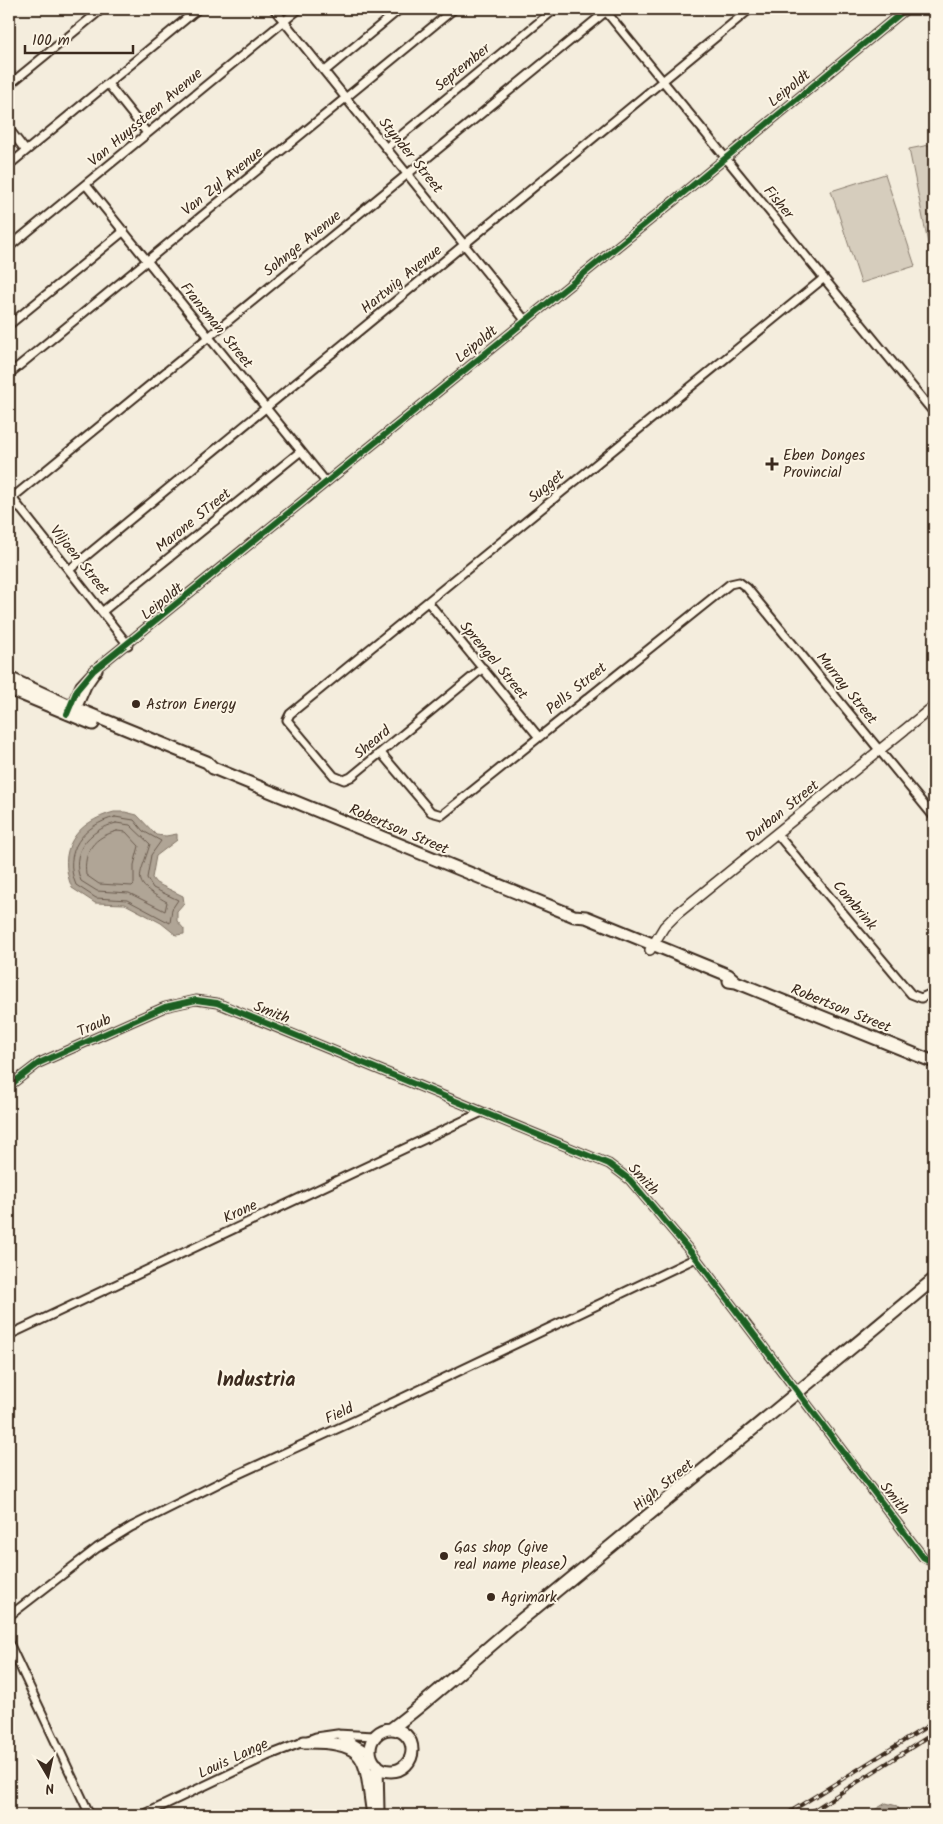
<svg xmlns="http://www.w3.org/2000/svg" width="943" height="1824" viewBox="0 0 943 1824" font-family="Kalam,sans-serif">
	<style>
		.green { fill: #d6cdbd; stroke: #887c6e }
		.water { fill: #b0a596; stroke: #817466 }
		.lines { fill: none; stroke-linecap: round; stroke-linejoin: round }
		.shore { stroke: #6a5b4e; stroke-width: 1 }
		.minor-casing { stroke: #3b2a1e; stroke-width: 11 }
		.tertiary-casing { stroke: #3b2a1e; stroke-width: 12 }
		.primary-casing { stroke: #3b2a1e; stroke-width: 15 }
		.minor { stroke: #fcf5e5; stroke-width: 7 }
		.tertiary { stroke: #fcf5e5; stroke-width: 9 }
		.primary { stroke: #fcf5e5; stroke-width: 11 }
		.rail-casing { stroke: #3b2a1e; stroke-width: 4 }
		.rail { stroke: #fcf5e5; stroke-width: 2; stroke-dasharray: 5.5; stroke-linecap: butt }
		.cycleway-casing { stroke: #fcf5e5; stroke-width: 9 }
		.cycleway { stroke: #1b5e20; stroke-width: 6 }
		.poi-dot { fill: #3b2a1e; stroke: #fcf5e5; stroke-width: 2 }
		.labels { text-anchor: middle; stroke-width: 4; stroke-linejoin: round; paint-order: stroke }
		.street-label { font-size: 15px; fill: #3b2a1e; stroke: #fcf5e5 }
		.poi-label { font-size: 15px; fill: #3b2a1e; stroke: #fcf5e5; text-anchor: start }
		.district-label { font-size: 20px; font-weight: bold; fill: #3b2a1e; stroke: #fcf5e5 }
	</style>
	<rect width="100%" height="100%" fill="#f4eddd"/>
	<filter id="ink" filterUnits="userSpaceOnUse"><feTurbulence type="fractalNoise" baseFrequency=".02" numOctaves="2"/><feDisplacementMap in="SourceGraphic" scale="10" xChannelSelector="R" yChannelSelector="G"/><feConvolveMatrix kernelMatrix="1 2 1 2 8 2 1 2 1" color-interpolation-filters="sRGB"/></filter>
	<g filter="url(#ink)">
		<!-- green -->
		<path class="green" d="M934,144V273L909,149Z
			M885,174L915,266L861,283L831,191Z"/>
		<!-- water -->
		<path class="water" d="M114,812H125L137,815L156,835L166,836L177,834V840L156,856L152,878L156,883L183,896L184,903L177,911V921L184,929V934L176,935L161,923L125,904L95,903L72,888C56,850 76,822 114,812Z
			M886,1803L897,1806L903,1815H866Z"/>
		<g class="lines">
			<!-- shore -->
			<path class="shore" d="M115,817L134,820L143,831L161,841L151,855L147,878L153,888L178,900L172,909L170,923L127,900L96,898L76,885C62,852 83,825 115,817Z
				M116,823L130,825L150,844C140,879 129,881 167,902L165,911L129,893L97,891L81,881C69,852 89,830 116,823Z
				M117,831L126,832L139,846L134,865V884L132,886L99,884L86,875C83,851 94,837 117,831Z"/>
			<!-- minor casing -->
			<g class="minor-casing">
				<path id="minor" d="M274,9L525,320
					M604,9L934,413
					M325,71L400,9
					M108,84L147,133
					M9,85L102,9
					M9,129L26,151
					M387,147L555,9
					M9,165L198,9
					M86,185L326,482
					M9,247L299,9
					M9,325L124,231
					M9,374L454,9
					M9,494L128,645
					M12,498L609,9
					M69,570L750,9
					M428,602L538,736
					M103,611L301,451
					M483,668L351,777L344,780L334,776L287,720L290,714L824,278
					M69,709L80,685L93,671L676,199L906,9
					M76,711L87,686L98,670
					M381,753L431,812L442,815L730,584L739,582L747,588L934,817
					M777,834L911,994L921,998L934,992
					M9,1086L39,1063L165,1007L196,1000L217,1003L609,1164L630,1180L696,1258L923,1557L934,1563
					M9,1335L482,1112
					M9,1616L97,1548L131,1527L223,1481L354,1421L696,1258
					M9,1643L90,1815
					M338,1734L370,1753
					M143,1815L267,1756L316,1737L337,1734L374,1736"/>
			</g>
			<!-- tertiary casing -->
			<g class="tertiary-casing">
				<path id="tertiary" d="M650,950L664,927L677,914L934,706"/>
			</g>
			<!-- primary casing -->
			<g class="primary-casing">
				<path id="primary" d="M9,678L70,706L207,762L213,768L574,916L586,917L728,975L736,982
					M9,689L93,724
					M729,981L736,982L934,1062
					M391,1729C438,1694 481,1652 527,1615C663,1504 799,1392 934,1279
					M370 1750a21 21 0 1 1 42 0a21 21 0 1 1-42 0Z
					M304,1742C372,1741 364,1760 373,1815
					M377,1765L378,1811"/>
			</g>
			<!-- minor -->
			<use href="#minor" class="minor"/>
			<!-- tertiary -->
			<use href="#tertiary" class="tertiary"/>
			<!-- primary -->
			<use href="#primary" class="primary"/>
			<!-- rail casing -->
			<g class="rail-casing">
				<path id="rail" d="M785,1815L934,1722
					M806,1815L934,1733"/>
			</g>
			<!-- rail -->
			<use href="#rail" class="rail"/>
			<!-- cycleway casing -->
			<g class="cycleway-casing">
				<path id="cycleway" d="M67,714L77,690L93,671L676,199L906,9
					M9,1086L39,1063L165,1007L196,1000L217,1003L609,1164L630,1180L696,1258L923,1557L934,1563"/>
			</g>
			<!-- cycleway -->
			<use href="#cycleway" class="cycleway"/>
		</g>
	</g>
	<!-- markers -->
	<g class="poi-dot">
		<path d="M769.5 456.5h5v5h5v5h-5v5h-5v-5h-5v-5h5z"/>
		<circle cx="136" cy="704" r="5"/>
		<circle cx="444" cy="1556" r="5"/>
		<circle cx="491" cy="1597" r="5"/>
	</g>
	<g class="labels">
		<!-- street labels -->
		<g class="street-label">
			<text transform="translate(462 67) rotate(-39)" y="5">September</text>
			<text transform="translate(789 88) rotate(-39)" y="5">Leipoldt</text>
			<text transform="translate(145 117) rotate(-40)" y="5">Van Huyssteen Avenue</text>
			<text transform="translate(411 155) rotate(51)" y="5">Stynder Street</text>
			<text transform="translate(222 181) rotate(-39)" y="5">Van Zyl Avenue</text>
			<text transform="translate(779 202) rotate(50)" y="5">Fisher</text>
			<text transform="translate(302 243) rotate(-39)" y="5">Sohnge Avenue</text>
			<text transform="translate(401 279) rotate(-39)" y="5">Hartwig Avenue</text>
			<text transform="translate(217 325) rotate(51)" y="5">Fransman Street</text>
			<text transform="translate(476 344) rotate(-39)" y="5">Leipoldt</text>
			<text transform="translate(546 486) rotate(-40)" y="5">Sugget</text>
			<text transform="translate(193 520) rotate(-39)" y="5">Marone STreet</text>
			<text transform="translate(80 560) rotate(51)" y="5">Viljoen Street</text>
			<text transform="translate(162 601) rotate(-39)" y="5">Leipoldt</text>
			<text transform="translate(494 660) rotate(50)" y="5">Sprengel Street</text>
			<text transform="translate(576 688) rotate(-39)" y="5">Pells Street</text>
			<text transform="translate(847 688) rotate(51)" y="5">Murray Street</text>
			<text transform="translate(372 742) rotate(-40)" y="5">Sheard</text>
			<text transform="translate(782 811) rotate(-39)" y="5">Durban Street</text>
			<text transform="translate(399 829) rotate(23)" y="5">Robertson Street</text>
			<text transform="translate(855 905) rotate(50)" y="5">Combrink</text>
			<text transform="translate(841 1008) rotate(22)" y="5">Robertson Street</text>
			<text transform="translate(272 1012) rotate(22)" y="5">Smith</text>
			<text transform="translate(94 1025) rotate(-24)" y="5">Traub</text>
			<text transform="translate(644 1179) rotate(47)" y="5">Smith</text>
			<text transform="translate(240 1211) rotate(-25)" y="5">Krone</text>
			<text transform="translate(339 1413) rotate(-25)" y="5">Field</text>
			<text transform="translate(663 1485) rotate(-39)" y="5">High Street</text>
			<text transform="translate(895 1498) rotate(52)" y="5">Smith</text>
			<text transform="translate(233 1758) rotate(-25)" y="5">Louis Lange</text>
		</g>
		<!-- poi labels -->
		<g class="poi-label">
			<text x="783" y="460">Eben Donges<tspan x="783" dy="17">Provincial</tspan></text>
			<text x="146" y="709">Astron Energy</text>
			<text x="454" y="1552">Gas shop (give<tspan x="454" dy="17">real name please)</tspan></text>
			<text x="501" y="1602">Agrimark</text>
		</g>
		<!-- district labels -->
		<g class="district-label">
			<text x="256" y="1386">Industria</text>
		</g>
	</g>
	<!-- margin -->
	<rect width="943" height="1824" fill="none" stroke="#fcf5e5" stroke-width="30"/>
	<rect x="15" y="15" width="913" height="1794" fill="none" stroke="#3b2a1e" stroke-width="2" filter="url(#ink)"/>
	<!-- north arrow -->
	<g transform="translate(48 1776) rotate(171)" stroke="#fcf5e5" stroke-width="4" paint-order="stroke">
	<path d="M0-4L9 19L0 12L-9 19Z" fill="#3b2a1e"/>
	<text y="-8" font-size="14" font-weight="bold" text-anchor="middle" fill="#3b2a1e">N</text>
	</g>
	<!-- scale -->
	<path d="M25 45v8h108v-8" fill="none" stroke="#3b2a1e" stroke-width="2.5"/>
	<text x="32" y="45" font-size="15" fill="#3b2a1e" stroke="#fcf5e5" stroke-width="4" paint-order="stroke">100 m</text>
</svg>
